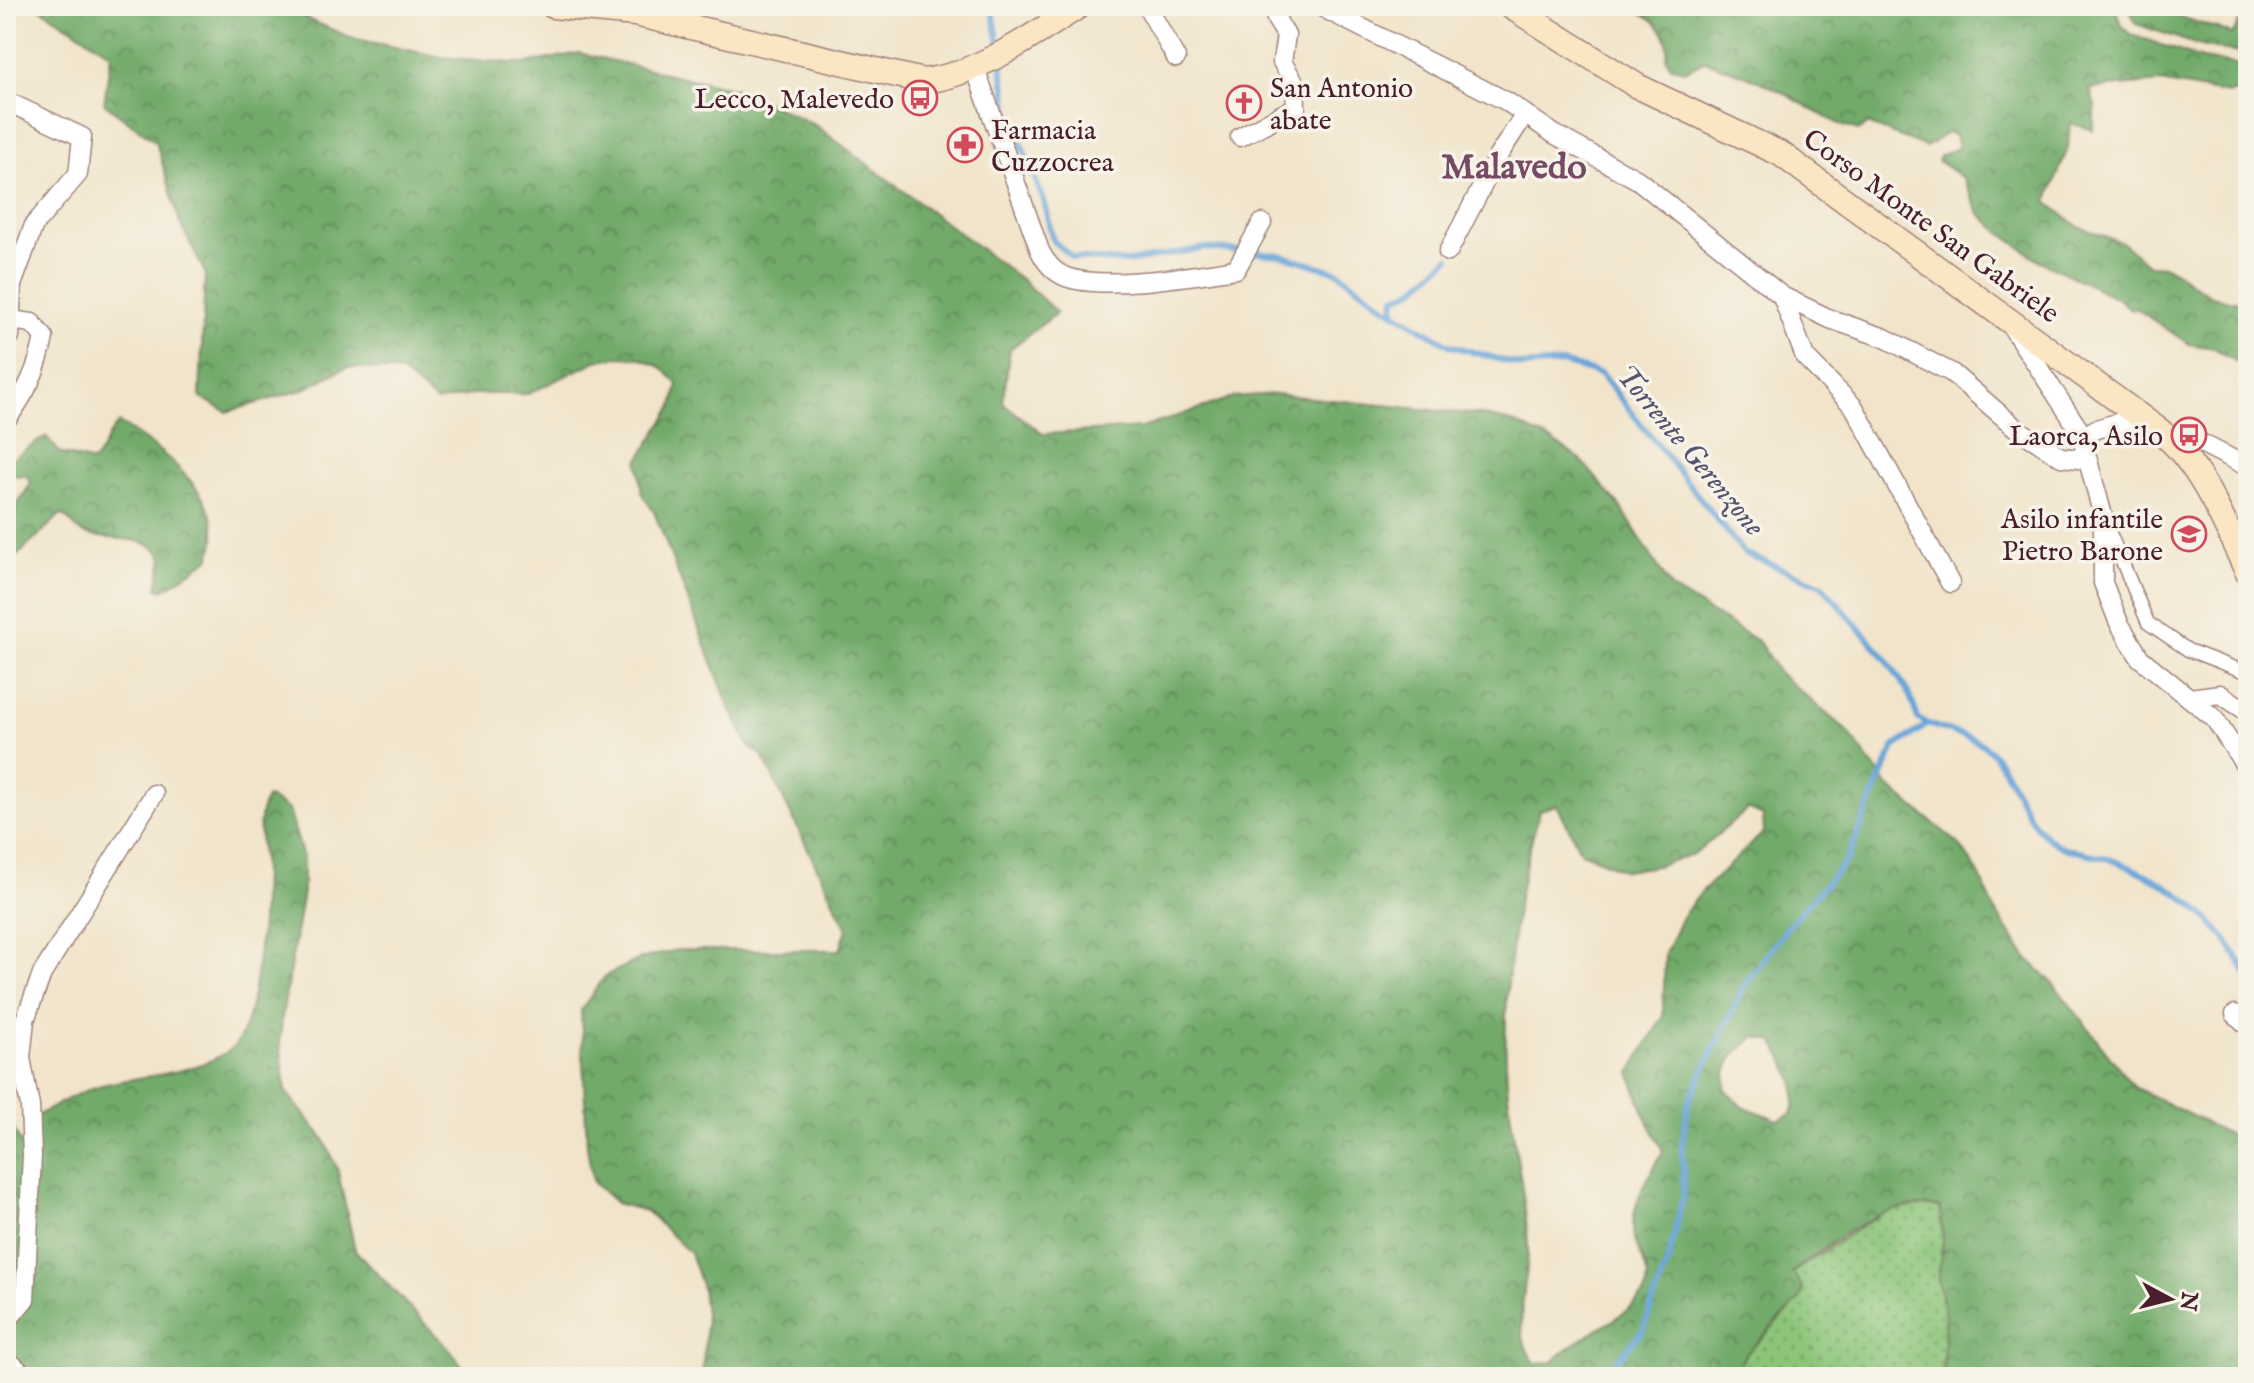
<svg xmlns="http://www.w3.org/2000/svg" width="2254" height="1383" viewBox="0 0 2254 1383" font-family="'IM FELL English',serif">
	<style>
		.grass { fill: url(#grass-dots); stroke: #6b7252; stroke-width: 2 }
		.forest { fill: url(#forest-crowns); stroke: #5e644a; stroke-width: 2; fill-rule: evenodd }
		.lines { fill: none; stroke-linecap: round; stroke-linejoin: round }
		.stream { stroke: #67a4d8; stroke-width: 6 }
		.pedestrian-casing { stroke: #9e827a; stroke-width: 15 }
		.minor-casing { stroke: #9e827a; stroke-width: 21 }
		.secondary-casing { stroke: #9e827a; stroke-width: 27 }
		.pedestrian { stroke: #fff; stroke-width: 12 }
		.minor { stroke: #fff; stroke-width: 18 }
		.secondary { stroke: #fbe6c4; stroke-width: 24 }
		.labels { text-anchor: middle; stroke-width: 7; stroke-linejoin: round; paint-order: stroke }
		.poi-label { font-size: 28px; fill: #4a1f2b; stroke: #f7f3e8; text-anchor: end }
		.street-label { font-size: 28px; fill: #4a1f2b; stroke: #f7f3e8 }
		.water-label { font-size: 30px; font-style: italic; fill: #565470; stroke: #f7f3e8 }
		.district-label { font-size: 36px; font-weight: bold; fill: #764a65; stroke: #f7f3e8 }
	</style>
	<defs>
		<pattern id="grass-dots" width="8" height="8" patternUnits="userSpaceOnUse" patternTransform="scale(2)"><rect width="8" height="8" fill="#8cc579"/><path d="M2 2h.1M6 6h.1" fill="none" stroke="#749f63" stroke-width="1.8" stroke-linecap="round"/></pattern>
		<pattern id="forest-crowns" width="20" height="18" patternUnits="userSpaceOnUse" patternTransform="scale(2)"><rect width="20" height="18" fill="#71aa69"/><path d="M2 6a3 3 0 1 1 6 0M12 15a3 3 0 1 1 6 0" fill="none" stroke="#5f8a57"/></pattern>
	</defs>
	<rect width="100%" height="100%" fill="#f7f3e8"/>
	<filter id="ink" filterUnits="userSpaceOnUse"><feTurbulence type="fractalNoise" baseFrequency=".0125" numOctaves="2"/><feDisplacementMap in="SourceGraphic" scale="16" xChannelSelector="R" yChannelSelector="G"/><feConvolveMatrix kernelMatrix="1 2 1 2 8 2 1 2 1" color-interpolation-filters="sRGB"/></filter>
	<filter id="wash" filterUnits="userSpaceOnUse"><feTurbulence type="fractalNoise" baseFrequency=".006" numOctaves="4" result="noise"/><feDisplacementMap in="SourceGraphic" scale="32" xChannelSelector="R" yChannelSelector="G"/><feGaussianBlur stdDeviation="1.8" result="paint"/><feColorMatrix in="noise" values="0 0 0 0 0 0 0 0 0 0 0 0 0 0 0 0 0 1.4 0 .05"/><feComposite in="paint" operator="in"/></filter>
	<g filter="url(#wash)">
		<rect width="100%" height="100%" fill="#f1e4ca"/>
		<!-- grass -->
		<path class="grass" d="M1919,1204L1940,1206L1943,1240L1938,1279L1945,1315L1943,1377H1734L1745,1355L1782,1318L1792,1273L1883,1212Z"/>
		<!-- forest -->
		<path class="forest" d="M37,6H277L352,38L441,57L523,64L579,53L743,91L815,125L1021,279L1057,313L1010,349L1003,403L1043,434L1142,428L1234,397L1274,394L1481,415L1512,422L1553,441L1580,459L1620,506L1672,589L1759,642L1779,673L1848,732L1889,787L1958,843L1978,872L1996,912L2027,958L2052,982L2134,1087L2248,1144V1377H1943L1945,1315L1938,1280L1943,1240L1940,1207C1883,1198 1836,1241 1792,1272L1802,1286L1801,1298L1745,1355L1734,1377H702L706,1323L702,1288L690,1253L646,1211L616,1203L593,1182L587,1147L581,1010L605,976L640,959L677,950H840L847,929L762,755L749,747L729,706L654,512L642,494L638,461L673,406L678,384L661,367L640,358L616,357L596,361L528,394H474L437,402L401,372L347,367L302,390L227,412L200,397L205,273L180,223L156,142L104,103L111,54ZM1557,805L1581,852L1625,871L1656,866L1696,853L1748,809L1763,816L1764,832L1703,890L1682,917L1665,954L1663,1016L1630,1073L1644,1113L1663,1151C1650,1176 1631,1202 1633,1231C1635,1252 1658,1276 1642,1296C1618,1325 1577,1335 1553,1362L1535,1363C1508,1331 1530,1283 1528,1245C1526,1190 1511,1137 1507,1082C1501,996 1515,893 1540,810ZM1755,1037L1773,1041C1787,1065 1802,1086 1792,1114L1778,1120L1740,1105L1725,1088C1725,1060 1735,1053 1755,1037Z
			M1591,6H2115L2121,25L2130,34L2202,59L2248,66V90L2229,94L2160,82L2090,89L2095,106L2093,130L2070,123L2068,148L2047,202L2079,227L2121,242L2149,265L2166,266L2211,296L2248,304V369L2214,348L2189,344L2135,308L2132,310L2119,299L2040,261L2002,234L1978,212L1963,178L1938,161L1939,156L1958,148L1955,136L1947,133L1926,147L1868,124L1858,131C1828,122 1807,105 1780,91C1756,79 1730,69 1704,61L1685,71L1670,66L1666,58C1674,34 1651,14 1629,8C1616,4 1604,10 1591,6Z
			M2128,6H2160L2181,17L2233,34L2240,20L2238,6H2248V54L2204,47L2136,24Z
			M119,423C159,447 235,503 209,559L164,590L157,588L163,558C151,533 109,542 85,534C75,531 71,519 61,514L16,557L6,586V522L31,483L27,476L7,475L6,463L46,436L60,453L93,462C105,450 106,434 119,423Z
			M267,797L289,810L303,858V892L282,1017L280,1045L286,1092L324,1139L337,1168L355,1250L454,1354L469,1377H6V1115L34,1168L36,1116C56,1106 79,1091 102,1085C143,1075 193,1075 230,1050C259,1030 262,909 263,874C263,847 253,821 267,797Z"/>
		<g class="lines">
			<!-- stream -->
			<path class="stream" d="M992,6L1000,50
				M1001,61L1009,113L1044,201L1053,241L1073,258L1128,262L1205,248L1281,255L1338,272L1384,306L1449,345L1522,366L1562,363L1601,374L1744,553L1822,585L1886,659L1909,693L1918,719C1941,733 1975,732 1994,755C2018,784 2022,822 2056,844C2070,853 2093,853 2109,859C2171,881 2221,917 2248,978
				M1394,311L1395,297L1412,291L1449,258
				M1603,1377L1643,1330L1669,1258L1684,1192L1682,1143L1689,1101L1746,983L1790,924L1847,860L1894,747L1927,725"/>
		</g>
	</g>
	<g filter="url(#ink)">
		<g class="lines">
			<!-- pedestrian casing -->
			<g class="pedestrian-casing">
				<path id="pedestrian" d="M2107,526L2148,623L2188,650L2248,673"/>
			</g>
			<!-- minor casing -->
			<g class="minor-casing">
				<path id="minor" d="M1147,6L1176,58
					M1319,6L1506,101L1554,134L1638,180L1782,296L1830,319L1885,338L1952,373L2016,428L2061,457L2087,460
					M974,65L1040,251C1046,263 1053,272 1066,277C1105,291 1195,275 1236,269L1262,223
					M6,101L82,137L78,174L34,225L12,285L10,336L6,342
					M1240,137L1296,107L1295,83L1282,62L1286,35L1276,19L1280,6
					M1448,252L1498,156L1525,114
					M1782,296L1805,357L1854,407L1950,583
					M2013,329L2080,431L2103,516V583L2119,623L2140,658L2214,718L2248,770
					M6,420C26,394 38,369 44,337L32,323L11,320
					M2082,437L2096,429L2142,416
					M2178,448L2199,442L2248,467
					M2190,698L2220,694L2248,712
					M2235,1014L2248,1026
					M6,1322L25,1299L32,1155L30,1106L21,1058L25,1020L42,974L154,794
					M6,1366L12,1364L26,1377"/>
			</g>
			<!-- secondary casing -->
			<g class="secondary-casing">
				<path id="secondary" d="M553,6L635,14L923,81C975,76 1036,34 1079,6
					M1510,6L1637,86L1781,154L2160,431C2202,465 2225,525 2248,573"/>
			</g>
			<!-- pedestrian -->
			<use href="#pedestrian" class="pedestrian"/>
			<!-- minor -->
			<use href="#minor" class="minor"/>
			<!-- secondary -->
			<use href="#secondary" class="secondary"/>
		</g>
	</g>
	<!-- icons -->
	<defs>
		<g id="bus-ring" transform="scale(1.8)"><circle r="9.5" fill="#f7f3e8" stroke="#d1495b" stroke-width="1.5"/><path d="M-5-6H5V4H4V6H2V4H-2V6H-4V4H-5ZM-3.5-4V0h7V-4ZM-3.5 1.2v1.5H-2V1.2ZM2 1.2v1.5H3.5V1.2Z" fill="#d1495b"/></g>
		<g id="church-ring" transform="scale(1.8)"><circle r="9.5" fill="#f7f3e8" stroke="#d1495b" stroke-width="1.5"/><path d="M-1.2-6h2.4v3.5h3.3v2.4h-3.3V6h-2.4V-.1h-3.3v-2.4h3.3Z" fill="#d1495b"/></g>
		<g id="pharmacy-ring" transform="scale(1.8)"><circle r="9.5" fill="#f7f3e8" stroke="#d1495b" stroke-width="1.5"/><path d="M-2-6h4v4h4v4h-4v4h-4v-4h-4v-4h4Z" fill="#d1495b"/></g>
		<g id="school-ring" transform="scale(1.8)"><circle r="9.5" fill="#f7f3e8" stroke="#d1495b" stroke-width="1.5"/><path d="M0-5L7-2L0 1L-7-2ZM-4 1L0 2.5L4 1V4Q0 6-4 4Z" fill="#d1495b"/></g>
	</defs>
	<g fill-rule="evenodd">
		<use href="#bus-ring" x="920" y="98"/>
		<use href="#church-ring" x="1244" y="103"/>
		<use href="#pharmacy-ring" x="965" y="145"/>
		<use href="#bus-ring" x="2189" y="435"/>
		<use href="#school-ring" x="2189" y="534"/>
	</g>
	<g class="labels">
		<!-- poi labels -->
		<g class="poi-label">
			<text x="1270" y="97" text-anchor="start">San Antonio<tspan x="1270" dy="32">abate</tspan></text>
			<text x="894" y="108">Lecco, Malevedo</text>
			<text x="991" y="139" text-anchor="start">Farmacia<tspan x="991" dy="32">Cuzzocrea</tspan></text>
			<text x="2163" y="445">Laorca, Asilo</text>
			<text x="2163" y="528">Asilo infantile<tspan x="2163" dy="32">Pietro Barone</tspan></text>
		</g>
		<!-- street labels -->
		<g class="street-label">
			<text transform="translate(1932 225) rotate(36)" y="10">Corso Monte San Gabriele</text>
		</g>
		<!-- water labels -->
		<g class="water-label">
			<text transform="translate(1691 450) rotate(50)" y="10">Torrente Gerenzone</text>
		</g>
		<!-- district labels -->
		<g class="district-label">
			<text x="1514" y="178">Malavedo</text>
		</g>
	</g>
	<!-- margin -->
	<rect width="2254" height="1383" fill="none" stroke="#f7f3e8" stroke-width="32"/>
	<!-- north arrow -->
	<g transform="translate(2170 1299) rotate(97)" stroke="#f7f3e8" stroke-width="6" paint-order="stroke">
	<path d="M0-6L14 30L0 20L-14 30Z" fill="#4a1f2b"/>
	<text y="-12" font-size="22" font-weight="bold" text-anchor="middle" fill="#4a1f2b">N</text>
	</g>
</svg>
